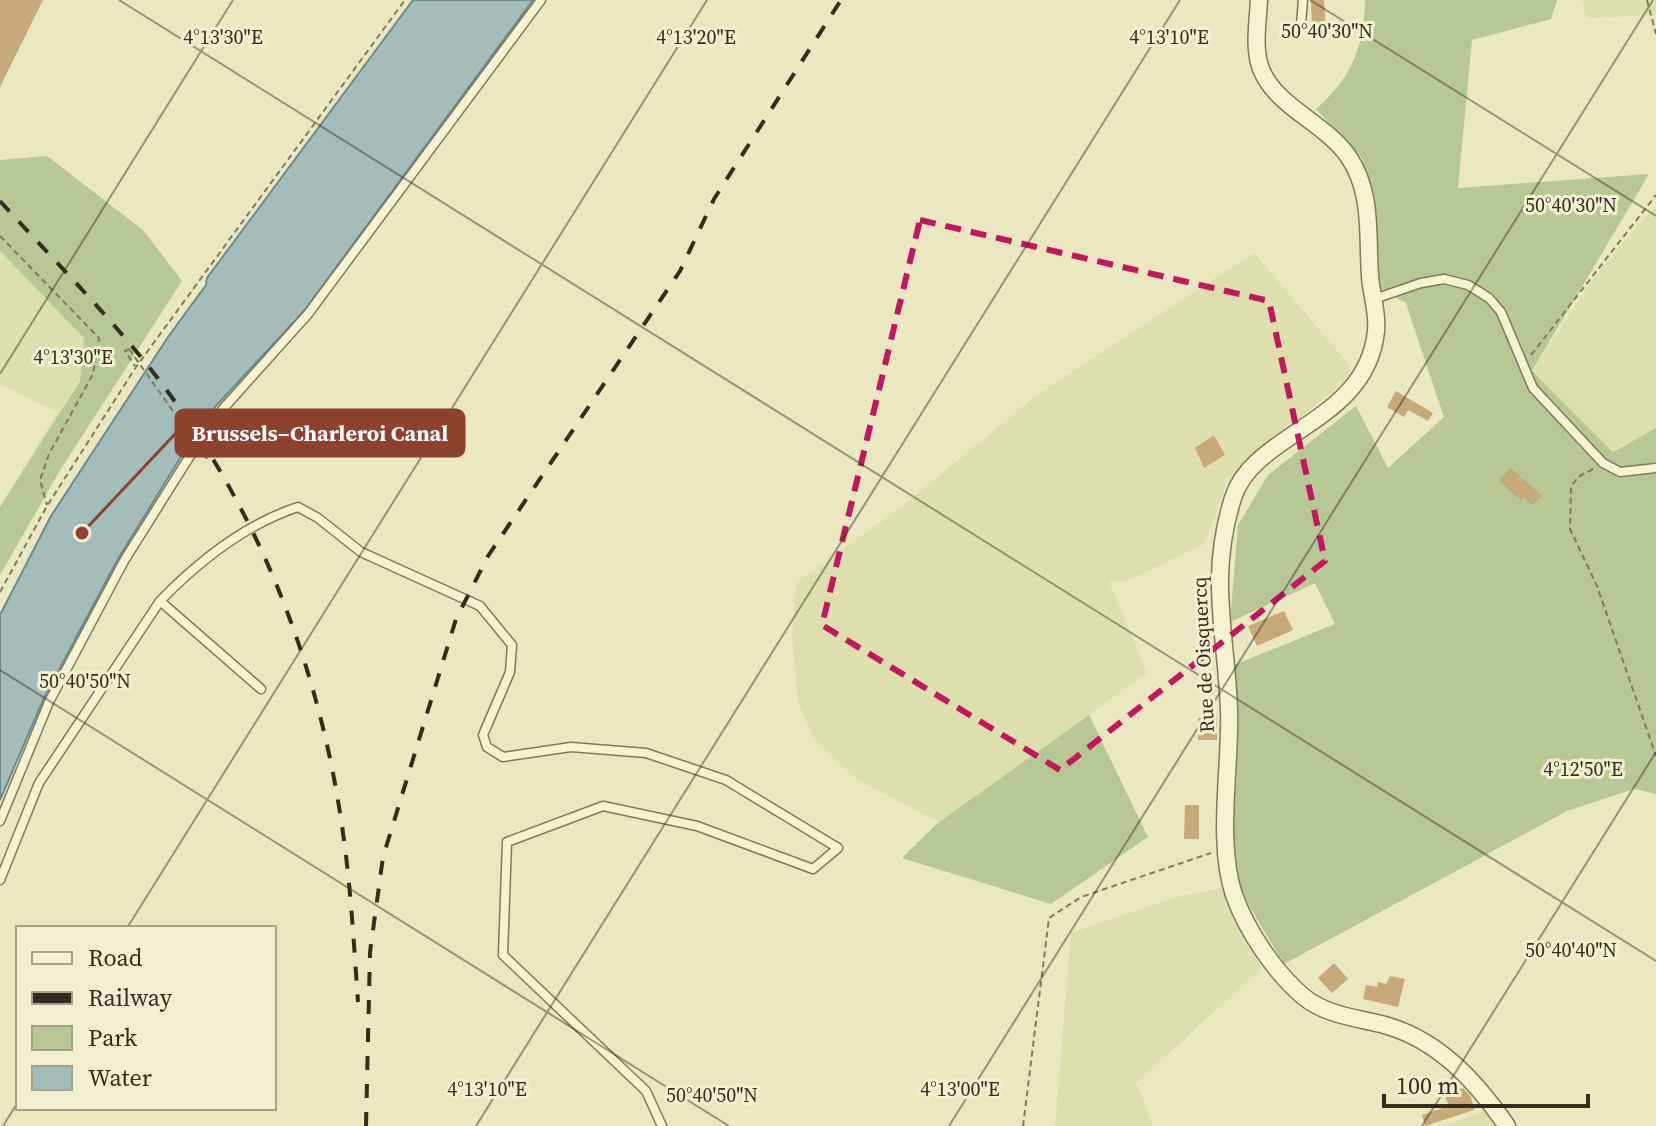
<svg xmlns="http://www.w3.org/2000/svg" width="1656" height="1126" viewBox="0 0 1656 1126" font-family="'Source Serif 4',serif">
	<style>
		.farmland { fill: #dddfaf }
		.green { fill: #b7c796 }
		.water { fill: #a3bdbb; stroke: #6b8a89; stroke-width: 2 }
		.building { fill: #c6aa79 }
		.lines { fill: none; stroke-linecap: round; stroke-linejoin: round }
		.lane-casing { stroke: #82785a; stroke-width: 11 }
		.street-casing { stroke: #82785a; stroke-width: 19 }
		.path { stroke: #82785a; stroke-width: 2; stroke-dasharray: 6 4; stroke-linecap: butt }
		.lane { stroke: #f6f3d3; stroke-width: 8 }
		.street { stroke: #f6f3d3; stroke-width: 16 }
		.rail { stroke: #332d1d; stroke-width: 4; stroke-dasharray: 14 14; stroke-linecap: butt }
		.path-bridge { stroke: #82785a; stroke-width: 2; stroke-dasharray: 6 4; stroke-linecap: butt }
		.marked { fill: none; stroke: #c2185b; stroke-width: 6; stroke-dasharray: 16 10; stroke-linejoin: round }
		.ticks { fill: none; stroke: #332d1d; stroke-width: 2; stroke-opacity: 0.45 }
		.labels { text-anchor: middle; stroke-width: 6; stroke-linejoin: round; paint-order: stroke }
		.street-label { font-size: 20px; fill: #332d1d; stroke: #f2f0d0 }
		.ticks-label { font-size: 20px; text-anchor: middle; fill: #332d1d; stroke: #f2f0d0; stroke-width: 6; stroke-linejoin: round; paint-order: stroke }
		.leader { fill: none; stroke: #8d422e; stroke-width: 3 }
		.callout-dot { fill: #8d422e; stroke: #f2f0d0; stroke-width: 3 }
		.callout { fill: #8d422e; stroke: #8d422e; stroke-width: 3 }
		.callout-label { font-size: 22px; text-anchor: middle; font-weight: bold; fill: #fff }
	</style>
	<rect width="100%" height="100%" fill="#eae7c1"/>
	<!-- farmland -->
	<path class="farmland" d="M1582,0H1656V15L1587,18Z
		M1656,205V428L1613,452L1532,371L1595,276Z
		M0,251L84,338L80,380L0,507L57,412L0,384Z
		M1254,253L1351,367L1341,385L1263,446L1228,481L1204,544L1125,582L1109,581L1147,673L939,822L858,780L814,739L798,702L792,636L796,583L900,508L1037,395Z
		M1221,888L1262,968L1136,1083L1153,1126H1055L1071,933L1173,898Z
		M1487,1110L1497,1126H1443Z"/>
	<!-- green -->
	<path class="green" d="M1365,0H1557L1551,19L1472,40L1458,188L1649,174L1532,371L1613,452L1656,428V794L1634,789L1567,811L1284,964L1232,877L1234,665L1335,624L1315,583L1230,622L1238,525L1268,475L1356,406L1388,468L1444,417L1406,303L1378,287L1376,211L1362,158L1316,109C1352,78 1364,46 1365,0Z
		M47,156L143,230L182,281L59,472L0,575V507L80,381L84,338L0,251V160Z
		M1089,715L1148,837L1051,904L902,858L939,822Z"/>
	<!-- water -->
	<path class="water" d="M413,0H533L304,311L215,407L187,447L118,559L44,698L0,800V615L51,516L168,337L206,285L207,278Z"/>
	<!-- building -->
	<path class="building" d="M0,0H43L0,87Z
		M1311,0H1324L1326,29L1312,28Z
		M1396,391L1433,413L1428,421L1408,410L1404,417L1387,407Z
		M1214,435L1225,455L1204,468L1195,448Z
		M1511,468L1542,496L1532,505L1524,497L1521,501L1499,480Z
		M1284,611L1293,630L1257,646L1248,626Z
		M1217,717V740H1198V718Z
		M1185,805H1199V839H1184Z
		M1334,963L1348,979L1332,993L1318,978Z
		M1390,976L1405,979L1398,1007L1363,999L1366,985L1377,987L1378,982L1386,984Z
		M1463,1088L1471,1097L1474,1110L1425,1126L1422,1115L1449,1106L1444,1094Z"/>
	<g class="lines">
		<!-- lane casing -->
		<g class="lane-casing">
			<path id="lane" d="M1301,24L1303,0
				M1374,299L1421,283L1444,279L1468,285L1489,298L1501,312L1533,388L1603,463L1620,472L1656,468
				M160,601L261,689
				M0,821L49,702L124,561L193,451L222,410L308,314L541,0
				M0,880L39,783L160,601C198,562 246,524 298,507L318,518L361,552L480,606L512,645L510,672L483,735L487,747L503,757L571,747L646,753L726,780L838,848L813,869L697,826L603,806L507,842L503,955L646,1091L662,1126"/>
		</g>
		<!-- street casing -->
		<g class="street-casing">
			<path id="street" d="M1259,0C1258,22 1253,48 1261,69C1276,107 1325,123 1348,156C1373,192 1367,234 1370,276C1371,294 1378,312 1376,331C1367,423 1253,432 1233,498C1208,578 1226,630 1229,710C1231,767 1216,841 1234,895C1247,931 1275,973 1304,997C1327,1016 1360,1018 1388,1026C1441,1042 1477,1083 1507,1126"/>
		</g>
		<!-- path -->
		<path class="path" d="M1647,0L1656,34
			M0,236L99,338L93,374L49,454L40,480L47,505
			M129,349L125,351L135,366
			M1531,355L1656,195
			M1593,469L1578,477L1571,487L1570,529L1597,586L1656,756
			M0,592L47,506L136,367L405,0
			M1023,1126L1049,918L1081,897L1211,853"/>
		<!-- lane -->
		<use href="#lane" class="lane"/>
		<!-- street -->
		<use href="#street" class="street"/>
		<!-- rail -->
		<path class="rail" d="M0,201C57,264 118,324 168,392C264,522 321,674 343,833C351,889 354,946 358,1002
			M366,1126L370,952L383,857L456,619L488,556L680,271L714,199L841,0"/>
		<!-- path-bridge -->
		<path class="path-bridge" d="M129,349L207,459"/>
	</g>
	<!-- marked area -->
	<path class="marked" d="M920,220L1269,301L1325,561L1060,770L822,625Z"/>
	<!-- ticks -->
	<path class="ticks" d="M119,0L1656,961M1310,0L1656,216M0,374L233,0M0,670L729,1126M127,928L707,0M3,1126L18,1102M476,1126L1180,0M949,1126L1653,0M1422,1126L1656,752"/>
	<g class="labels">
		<!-- street labels -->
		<g class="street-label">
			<text transform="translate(1203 655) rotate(-93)" y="7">Rue de Oisquercq</text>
		</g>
	</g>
	<g class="ticks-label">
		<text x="1327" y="38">50°40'30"N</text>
		<text x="223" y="44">4°13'30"E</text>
		<text x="696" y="44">4°13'20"E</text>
		<text x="1169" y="44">4°13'10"E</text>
		<text x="1571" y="212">50°40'30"N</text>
		<text x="73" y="364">4°13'30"E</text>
		<text x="85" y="688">50°40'50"N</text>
		<text x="1583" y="776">4°12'50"E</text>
		<text x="1571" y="957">50°40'40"N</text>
		<text x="487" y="1096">4°13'10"E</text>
		<text x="960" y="1096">4°13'00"E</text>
		<text x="712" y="1102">50°40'50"N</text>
	</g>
	<!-- callouts -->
	<path class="leader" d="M82 533L176 433"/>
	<circle class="callout-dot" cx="82" cy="533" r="8"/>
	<rect class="callout" x="176" y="410" width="288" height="46" rx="8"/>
	<g class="callout-label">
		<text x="320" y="441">Brussels–Charleroi Canal</text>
	</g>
	<!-- legend -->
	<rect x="16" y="926" width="260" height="184" fill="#f2f0d0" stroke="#a6a288" stroke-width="2"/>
	<rect x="32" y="952" width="40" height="12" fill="#f6f3d3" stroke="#a6a288" stroke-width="2"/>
	<text x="88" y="966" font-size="24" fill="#332d1d">Road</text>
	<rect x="32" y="992" width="40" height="12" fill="#332d1d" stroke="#a6a288" stroke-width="2"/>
	<text x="88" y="1006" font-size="24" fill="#332d1d">Railway</text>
	<rect x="32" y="1026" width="40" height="24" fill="#b7c796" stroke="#a6a288" stroke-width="2"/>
	<text x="88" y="1046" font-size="24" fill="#332d1d">Park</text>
	<rect x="32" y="1066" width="40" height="24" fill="#a3bdbb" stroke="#a6a288" stroke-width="2"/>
	<text x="88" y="1086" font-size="24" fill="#332d1d">Water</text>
	<!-- scale -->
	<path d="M1384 1094v12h204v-12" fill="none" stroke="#332d1d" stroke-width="4"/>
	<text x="1396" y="1094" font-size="24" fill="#332d1d" stroke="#f2f0d0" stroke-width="6" paint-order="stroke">100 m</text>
</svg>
